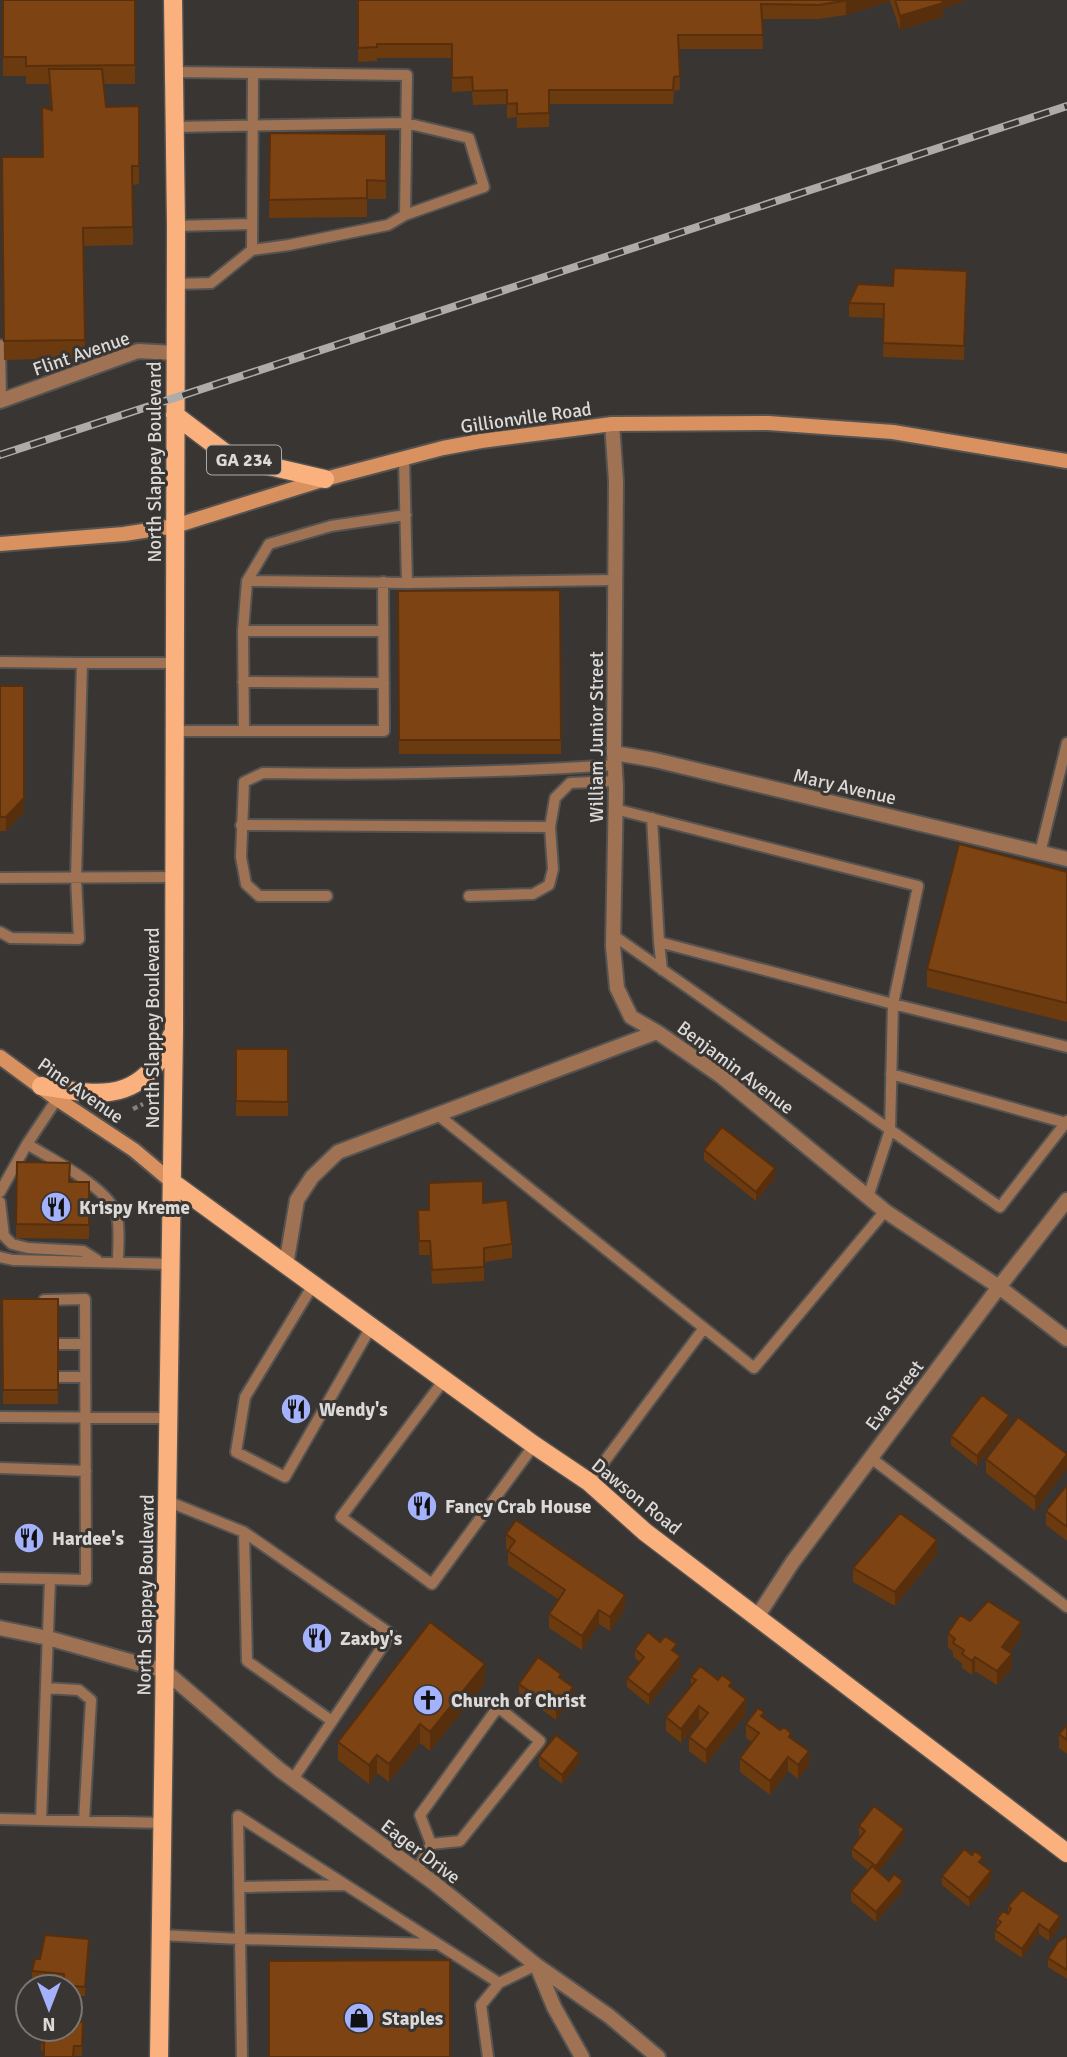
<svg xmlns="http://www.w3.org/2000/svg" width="1067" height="2057" viewBox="0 0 1067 2057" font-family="Signika,sans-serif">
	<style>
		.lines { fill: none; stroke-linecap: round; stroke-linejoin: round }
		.lane-casing { stroke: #555351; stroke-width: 14 }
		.street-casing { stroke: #555351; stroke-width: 18 }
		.secondary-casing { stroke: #555351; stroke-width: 18 }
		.primary-casing { stroke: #555351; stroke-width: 21 }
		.path { stroke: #83817f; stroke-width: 4.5; stroke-dasharray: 5 3.5; stroke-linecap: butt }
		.lane { stroke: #9e7253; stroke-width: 10 }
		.street { stroke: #9e7253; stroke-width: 14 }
		.secondary { stroke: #d9925f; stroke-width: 14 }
		.primary { stroke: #fab17d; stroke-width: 18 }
		.rail-casing { stroke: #aeacaa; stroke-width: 8 }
		.rail { stroke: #383533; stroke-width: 5; stroke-dasharray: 16; stroke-linecap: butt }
		.wall { fill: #6c3a0f }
		.shaded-wall { fill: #582f0d }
		.building { fill: #7d4312; stroke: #582f0d; stroke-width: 2 }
		.labels { text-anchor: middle; stroke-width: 6; stroke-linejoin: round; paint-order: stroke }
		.shield { fill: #383533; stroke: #aaa8a6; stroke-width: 2 }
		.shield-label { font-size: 18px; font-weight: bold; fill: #dbdad8 }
		.street-label { font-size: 19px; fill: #dbdad8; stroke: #383533 }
		.poi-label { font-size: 19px; font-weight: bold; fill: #dbdad8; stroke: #383533; text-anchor: start }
	</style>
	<rect width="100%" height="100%" fill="#383533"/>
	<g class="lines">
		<!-- lane casing -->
		<g class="lane-casing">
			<path id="lane" d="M174,72L407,75L405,215L484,187L469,138L406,123L174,127
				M253,73L252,250L289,245L388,225L405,215
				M176,226L252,224
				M176,284L211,283L252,250
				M0,345L1,401
				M247,581L269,544L331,526L406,515
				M407,583L616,580
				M243,631H383
				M0,662L82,663L76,878L79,939L11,938L0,932
				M82,663H175
				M243,682L384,683
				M175,731H384L383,582
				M244,731L243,631L247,581L407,583L404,458
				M615,809L918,886L893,1004L890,1130L868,1197
				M652,818L659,942
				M241,825L550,827
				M1040,853L1067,743
				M0,878L174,877
				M327,896H259L246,884L241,857L244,782L263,773C380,775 498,773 615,765
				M469,896L533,894L549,885L553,869L550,827L555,798L570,783L616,781
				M613,935L1000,1207L1067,1121
				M662,970L659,942L893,1004L1067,1047
				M891,1074L1066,1123
				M438,1115L754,1368L885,1211
				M27,1144C51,1159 110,1188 117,1216C120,1230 118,1247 118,1261
				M0,1192L27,1144L57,1099
				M0,1202L4,1236L12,1244L28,1248L83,1251L97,1260
				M0,1257L13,1260L172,1264
				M313,1285L245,1397L236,1452L285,1477L371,1327
				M44,1300L85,1299L86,1580L50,1579
				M58,1344H85
				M58,1377H85
				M444,1380L341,1517L432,1584L534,1445
				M0,1417L169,1418
				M871,1458L1067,1607
				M0,1468L86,1471
				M589,1482L704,1328
				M167,1501L244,1532L391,1634L293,1779
				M244,1532L247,1661L332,1721
				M0,1578L50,1579L41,1820
				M46,1688L79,1690L91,1700L84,1821
				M0,1819L163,1823
				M417,1871L431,1844L460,1841L540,1741L498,1707L420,1815L431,1844
				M239,1887L345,1885
				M161,1935L240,1939L435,1944
				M242,2057L238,1816L499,1983L536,1965
				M488,2057L481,2005L499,1983"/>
		</g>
		<!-- street casing -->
		<g class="street-casing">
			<path id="street" d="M0,401L138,351L175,353
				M612,424L616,481L614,753L616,787L613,946L617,988L631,1017L657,1032
				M614,753L655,760L1067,859
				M286,1265L297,1200L312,1177L338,1152L657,1032L721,1076L885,1211L999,1287L1067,1339
				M757,1617L792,1563L999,1287L1067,1200
				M0,1628L48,1638L165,1671L280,1770L434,1883L536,1965L609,2016L658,2057
				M537,1966L554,2007L582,2057"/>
		</g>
		<!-- secondary casing -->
		<g class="secondary-casing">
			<path id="secondary" d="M0,544L124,534L175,526L325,479L443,448L481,441L612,424L768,423L893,432L1067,461
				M0,1057L57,1099L134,1150L172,1182"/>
		</g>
		<!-- primary casing -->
		<g class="primary-casing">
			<path id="primary" d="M175,415L228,455L256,463L325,479
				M41,1086C84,1092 126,1105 156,1064C162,1055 167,1045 172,1035
				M172,1182L534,1445L589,1482L645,1532L1067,1853
				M159,2057L174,1032L176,226L173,0"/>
		</g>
		<!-- path -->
		<path class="path" d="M133,1109L143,1104"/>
		<!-- lane -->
		<use href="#lane" class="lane"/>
		<!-- street -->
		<use href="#street" class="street"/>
		<!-- secondary -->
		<use href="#secondary" class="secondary"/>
		<!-- primary -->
		<use href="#primary" class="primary"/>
		<!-- rail casing -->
		<g class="rail-casing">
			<path id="rail" d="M0,455L1067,106"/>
		</g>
		<!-- rail -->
		<use href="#rail" class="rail"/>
	</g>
	<!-- wall -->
	<path class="wall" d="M3,0H135V84H104L106,107L139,106V184L133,185V245L83,246L85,358L4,360L2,157H42L51,109L49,84H26V76H3Z
		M358,0H967L943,9V17L900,30L890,1L846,15L819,19H762L763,49H679L680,90L674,91L673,104H549V127L517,128V117L507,118V104L473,105L472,91L452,92V58H377V61L358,62Z
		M270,133L386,134V199H367V217L269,218Z
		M967,285L964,360L883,357L884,318L849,317V303L893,286Z
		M560,590L561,754H399L398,591Z
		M0,686L24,812L6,831H0Z
		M1067,872V1022L927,987V969Z
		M236,1049H288V1116H236Z
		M704,1150L775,1178L756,1201L704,1160Z
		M17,1162L70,1182H89V1239L16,1238Z
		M483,1203L512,1244V1258L484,1262V1281L432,1284L430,1255H419L418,1210Z
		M2,1299H58V1404H3Z
		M1009,1425L977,1466L951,1445V1436Z
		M1067,1454L1035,1511L986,1473V1459Z
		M1067,1485V1541L1046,1525V1511Z
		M506,1534L625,1609L610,1631L599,1624L582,1650L549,1628V1614L558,1599L508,1565V1550L506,1548Z
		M937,1554L895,1606L853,1582V1568Z
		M970,1621L1021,1637L1009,1652L1012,1668L997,1685L975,1671L972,1675L962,1668V1663L953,1657V1652L948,1647V1633Z
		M635,1649L677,1654L680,1666L649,1705L627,1687V1678L640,1662L635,1658Z
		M691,1677L718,1680L732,1688L746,1714L706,1764L689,1751V1737L701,1721L699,1720L681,1743L666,1731V1717L691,1686Z
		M561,1679L573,1697L556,1720L519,1693V1684Z
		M485,1683L430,1751L420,1743L389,1782L377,1773L369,1784L338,1760V1742Z
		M764,1718L791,1738L809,1765L798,1779L788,1771L770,1795L740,1772V1758L752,1742L746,1738V1724Z
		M1067,1725V1754L1059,1748V1734Z
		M539,1756L579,1763L562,1784L539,1766Z
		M859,1826L904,1839L879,1872L903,1891L876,1922L851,1901V1891L868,1870L852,1857V1848L860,1837L859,1835Z
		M983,1865L991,1881L969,1907L942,1885V1876Z
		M1008,1906L1060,1926L1049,1941L1039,1934L1022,1958L995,1940V1930L997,1927V1919L1008,1914Z
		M1067,1936V1979L1048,1967V1958Z
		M89,1949L85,1996H70V1987H63V1984L32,1981V1971L40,1959Z
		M83,2022L82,2056L44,2057V2051H41V2036L46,2037Z"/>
	<!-- shaded-wall -->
	<path class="shaded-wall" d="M849,0H890V1L846,15V1Z
		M940,0H967L943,9V17L900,30V16Z
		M24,686V812L6,831V817Z
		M775,1168V1178L756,1201V1192Z
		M1009,1415V1425L977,1466V1456Z
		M1067,1455V1469L1035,1511V1497Z
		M937,1540V1554L895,1606V1592Z
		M625,1595V1609L610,1631V1617Z
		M599,1610V1624L582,1650V1636Z
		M1021,1622V1637L1002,1661V1647Z
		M1012,1654V1668L997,1685V1671Z
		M680,1656V1666L649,1705V1695Z
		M975,1657V1671L972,1675V1661Z
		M485,1664V1683L430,1751V1732Z
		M573,1687V1697L556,1720V1710Z
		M746,1699V1714L706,1764V1750Z
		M699,1706V1720L681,1743V1729Z
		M420,1724V1743L389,1782V1764Z
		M809,1751V1765L798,1779V1765Z
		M579,1753V1763L562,1784V1775Z
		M377,1755V1773L369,1784V1765Z
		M788,1757V1771L770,1795V1781Z
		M904,1829V1839L876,1876V1866Z
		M991,1871V1881L969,1907V1898Z
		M903,1881V1891L876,1922V1912Z
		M1060,1916V1926L1049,1941V1931Z
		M1039,1924V1934L1022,1958V1949Z
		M89,1939V1949L85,1996V1987Z"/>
	<!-- building -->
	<path class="building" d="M3,0H135V65L26,66V57H3Z
		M358,0H849L819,5L761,4L763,35H678L680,76L674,77L673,90H549V113L517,114V103L507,104V90L473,91L472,77L452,78V44H377V47L358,48Z
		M895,0H942L943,3L900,16Z
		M49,69H102L106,107L139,106V166H132L133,227L83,228L85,340L4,341L2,157H43L42,107L52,110Z
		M270,133L386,134V181L367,180V198L269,200Z
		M894,268L967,271L964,346L883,343L884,304L849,303L858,284L893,286Z
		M560,590L561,740H399L398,591Z
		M0,686H24V798L6,817H0Z
		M959,844L1067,872V1003L927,969Z
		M236,1049H288V1102L236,1101Z
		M722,1127L775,1168L756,1192L704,1150Z
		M17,1162L70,1163L69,1182H89V1225L16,1224Z
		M483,1181V1203L507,1200L512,1244L484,1248V1267L432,1270L430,1241H419L418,1210H429V1183Z
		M2,1299H58V1390H3Z
		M982,1395L1009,1415L977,1456L951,1436Z
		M1018,1417L1067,1454L1035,1497L986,1459Z
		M1067,1485V1527L1046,1511Z
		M900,1513L937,1540L895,1592L853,1568Z
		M516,1520L625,1595L610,1617L599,1610L582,1636L549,1614L565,1590L508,1551L515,1541L506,1534Z
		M988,1601L1021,1622L1002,1647L1012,1654L997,1671L975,1657L972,1661L962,1654L964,1650L953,1643L955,1639L948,1633L960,1615L970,1621Z
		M430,1622L485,1664L430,1732L420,1724L389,1764L377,1755L369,1765L338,1742Z
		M648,1632L660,1642L665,1636L677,1644L672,1650L680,1656L649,1695L627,1678L644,1657L635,1649Z
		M538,1657L561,1674L559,1677L573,1687L556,1710L519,1684Z
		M700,1666L718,1680L722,1675L732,1682L729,1686L746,1699L706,1750L689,1737L708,1713L699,1706L681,1729L666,1717L696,1680L691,1677Z
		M758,1708L764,1712L761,1716L780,1730L784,1727L791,1733L789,1737L809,1751L798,1765L788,1757L770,1781L740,1758L759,1733L746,1724Z
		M1067,1725V1740L1059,1734Z
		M556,1735L579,1753L562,1775L539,1756Z
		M874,1806L904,1829L876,1866L852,1848L865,1831L859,1826Z
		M964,1849L972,1855L975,1851L983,1857L979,1862L991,1871L969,1898L942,1876Z
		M872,1866L889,1881L894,1874L903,1881L876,1912L851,1891Z
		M1022,1890L1060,1916L1049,1931L1039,1924L1022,1949L995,1930L1001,1922L997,1919L1003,1911L1008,1914L1011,1909L1008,1906Z
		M45,1935L89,1939L85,1987L63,1985L64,1974L32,1971L35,1959H40Z
		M1067,1936V1970L1048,1958L1058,1942Z
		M450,1960V2057H269V1961Z
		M70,2021L83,2022L82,2046H74L73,2057H44V2042H41V2036L46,2037V2029H70Z"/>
	<!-- icons -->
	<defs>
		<g id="restaurant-disc" transform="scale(1.575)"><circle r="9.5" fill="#a4b2fc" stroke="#383533"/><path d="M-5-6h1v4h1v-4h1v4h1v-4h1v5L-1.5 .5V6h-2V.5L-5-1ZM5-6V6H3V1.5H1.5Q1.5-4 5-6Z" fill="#111"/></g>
		<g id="church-disc" transform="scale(1.575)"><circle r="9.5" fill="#a4b2fc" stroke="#383533"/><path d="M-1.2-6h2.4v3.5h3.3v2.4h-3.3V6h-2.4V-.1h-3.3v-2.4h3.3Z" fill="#111"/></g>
		<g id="shop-disc" transform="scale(1.575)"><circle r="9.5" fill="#a4b2fc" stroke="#383533"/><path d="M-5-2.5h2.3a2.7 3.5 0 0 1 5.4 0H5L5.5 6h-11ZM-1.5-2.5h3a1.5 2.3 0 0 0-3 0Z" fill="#111"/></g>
	</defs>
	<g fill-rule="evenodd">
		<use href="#restaurant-disc" x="56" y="1207"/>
		<use href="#restaurant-disc" x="296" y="1409"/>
		<use href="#restaurant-disc" x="422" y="1506"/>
		<use href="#restaurant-disc" x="29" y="1538"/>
		<use href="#restaurant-disc" x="317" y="1638"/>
		<use href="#church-disc" x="428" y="1700"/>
		<use href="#shop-disc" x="359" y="2018"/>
	</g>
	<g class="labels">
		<!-- shield labels -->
		<rect class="shield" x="207" y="445.5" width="74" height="29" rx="5"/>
		<g class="shield-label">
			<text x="244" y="466">GA 234</text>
		</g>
		<!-- street labels -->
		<g class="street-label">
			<text transform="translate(81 353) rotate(-19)" y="7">Flint Avenue</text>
			<text transform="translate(526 417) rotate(-8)" y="7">Gillionville Road</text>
			<text transform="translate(154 462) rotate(-90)" y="7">North Slappey Boulevard</text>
			<text transform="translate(596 737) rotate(-90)" y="7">William Junior Street</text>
			<text transform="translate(845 786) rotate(13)" y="7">Mary Avenue</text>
			<text transform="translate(152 1028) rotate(-90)" y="7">North Slappey Boulevard</text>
			<text transform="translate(736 1067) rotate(37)" y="7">Benjamin Avenue</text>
			<text transform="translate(81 1090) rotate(35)" y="7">Pine Avenue</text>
			<text transform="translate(894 1395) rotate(-53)" y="7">Eva Street</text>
			<text transform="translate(637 1496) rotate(39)" y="7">Dawson Road</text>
			<text transform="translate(145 1595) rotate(-89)" y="7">North Slappey Boulevard</text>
			<text transform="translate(421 1851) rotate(37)" y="7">Eager Drive</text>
		</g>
		<!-- poi labels -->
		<g class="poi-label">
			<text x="79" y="1214">Krispy Kreme</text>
			<text x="319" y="1416">Wendy's</text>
			<text x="445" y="1513">Fancy Crab House</text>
			<text x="52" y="1545">Hardee's</text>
			<text x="340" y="1645">Zaxby's</text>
			<text x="451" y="1707">Church of Christ</text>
			<text x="382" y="2025">Staples</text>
		</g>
	</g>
	<!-- north arrow -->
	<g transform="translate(49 2008) rotate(180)"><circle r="33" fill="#383533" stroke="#797775" stroke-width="2"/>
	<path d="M0-5L12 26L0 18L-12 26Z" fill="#a4b2fc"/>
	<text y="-10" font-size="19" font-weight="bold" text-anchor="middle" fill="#dbdad8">N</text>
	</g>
</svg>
